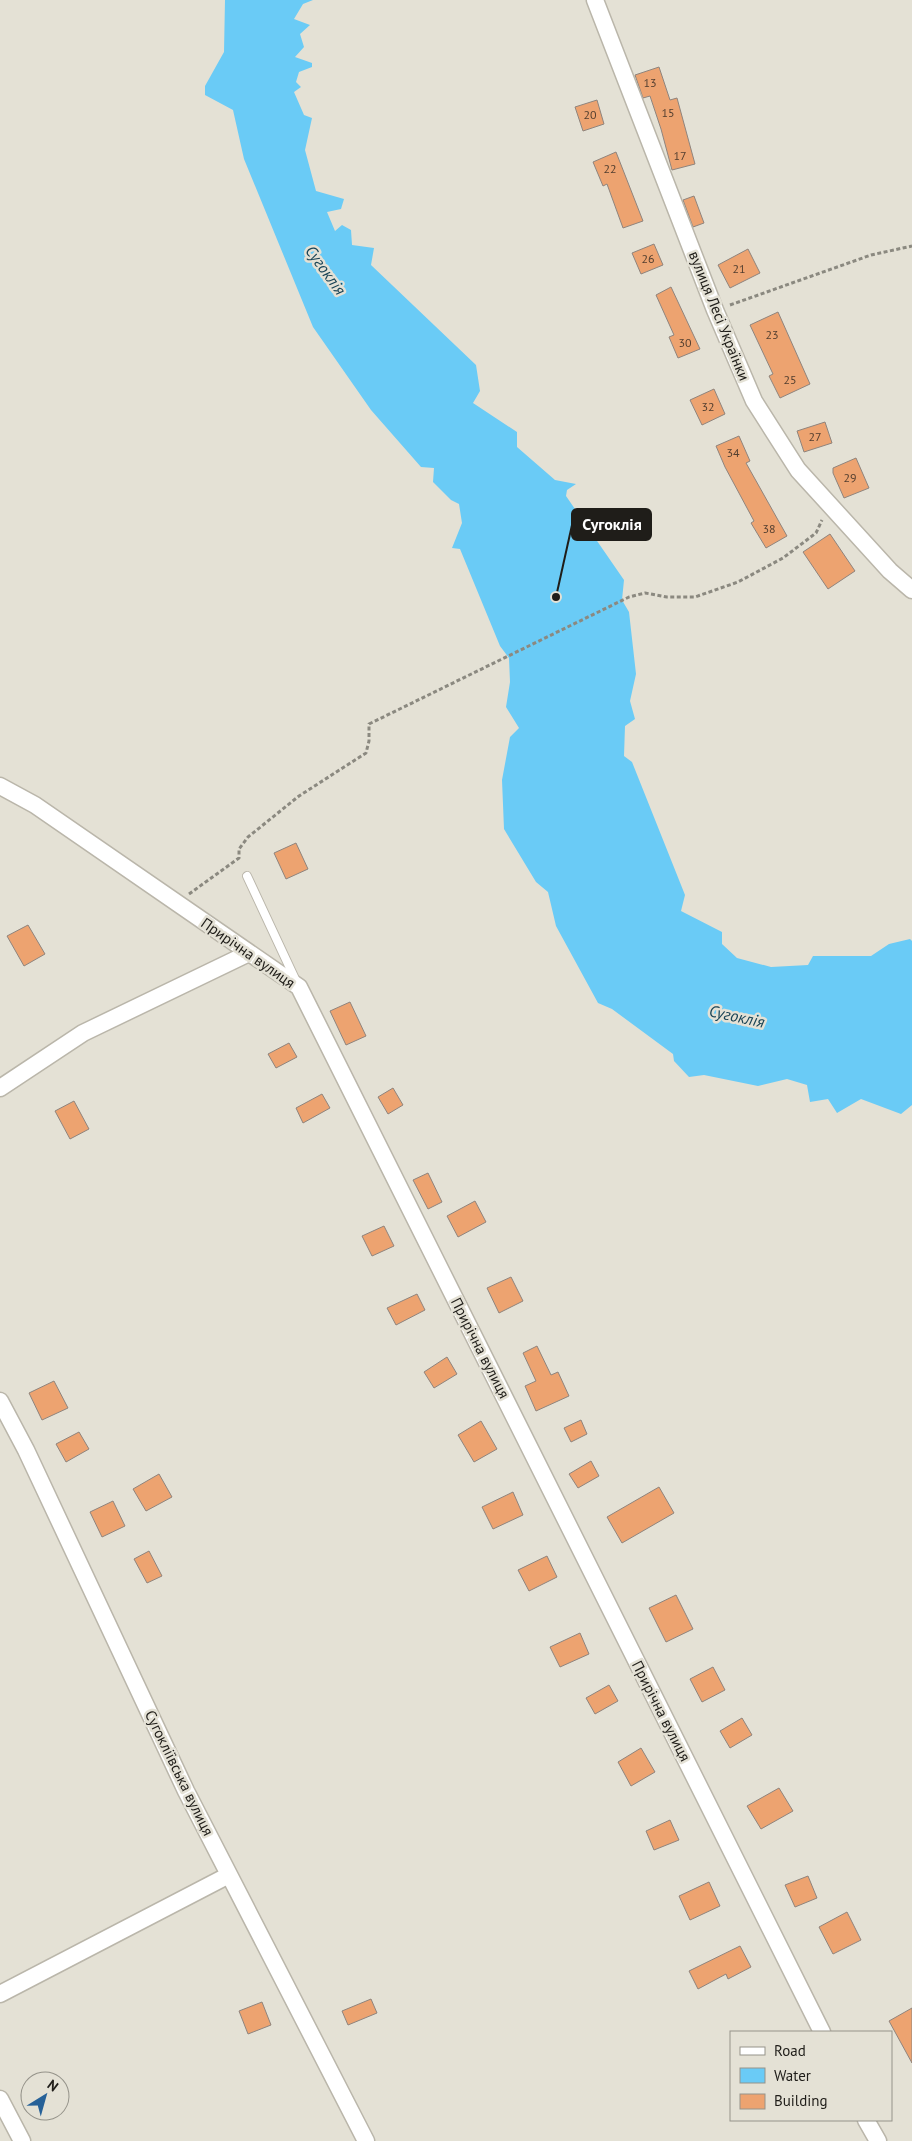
<svg xmlns="http://www.w3.org/2000/svg" width="912" height="2141" viewBox="0 0 912 2141" font-family="'PT Sans',sans-serif">
	<style>
		.water { fill: #6acbf6 }
		.building { fill: #eda370; stroke: #8f847d }
		.lines { fill: none; stroke-linecap: round; stroke-linejoin: round }
		.service-casing { stroke: #bab6aa; stroke-width: 10 }
		.minor-casing { stroke: #bab6aa; stroke-width: 19 }
		.path { stroke: #8b8980; stroke-width: 3; stroke-dasharray: 4 2.5; stroke-linecap: butt }
		.service { stroke: #fff; stroke-width: 8 }
		.minor { stroke: #fff; stroke-width: 16 }
		.labels { text-anchor: middle; stroke-width: 5; stroke-linejoin: round; paint-order: stroke }
		.number-label { font-size: 12px; fill: #523e2f }
		.street-label { font-size: 15px; fill: #1f1d19; stroke: #e4e1d5 }
		.water-label { font-size: 16px; font-style: italic; fill: #184355; stroke: #e4e1d5 }
		.leader { fill: none; stroke: #1f1d19; stroke-width: 2 }
		.callout-dot { fill: #1f1d19; stroke: #e4e1d5; stroke-width: 2 }
		.callout { fill: #1f1d19; stroke: #1f1d19; stroke-width: 2 }
		.callout-label { font-size: 16px; text-anchor: middle; font-weight: bold; fill: #fff }
	</style>
	<rect width="100%" height="100%" fill="#e4e1d5"/>
	<!-- water -->
	<path class="water" d="M225,0H313L303,4L294,19L310,25L300,34L304,47L295,57L312,63V67L299,72L296,82L301,87L294,92L304,115L312,118L305,150L316,191L344,199L341,209L327,212L335,231L342,225L351,230L352,245L374,248L371,265L476,365L480,391L473,403L517,432V447L555,480L576,484L567,490L566,496L624,580L622,600L629,612L636,674L630,701L635,719L625,726L624,756L632,762L685,895L681,911L722,932V944L737,958L771,967L808,965L813,956H871L889,944L910,939L912,941V1105L901,1114L861,1099L837,1113L828,1099L810,1102L807,1085L787,1079L758,1086L704,1075L689,1077L674,1061L673,1054L612,1009L598,1003L556,926L548,892L536,882L504,829L502,780L510,737L519,728L506,707L510,682L509,658L500,646L460,549L452,548L462,523L459,504L451,500L433,482L434,468L421,467L371,410L313,327L244,159L233,110L205,95V86L224,52Z"/>
	<!-- building -->
	<path class="building" d="M659,67L670,100L677,98L695,164L672,170L661,129L650,96L643,98L635,75Z
		M597,100L604,124L583,131L575,107Z
		M616,152L643,221L623,228L607,184L603,186L593,162Z
		M694,196L704,223L693,227L683,200Z
		M654,244L663,265L641,274L632,253Z
		M748,249L760,273L730,288L718,265Z
		M671,287L700,349L678,358L669,337L674,335L656,295Z
		M778,312L810,384L780,398L769,376L773,374L750,325Z
		M714,389L725,414L702,425L690,400Z
		M825,422L832,443L804,452L797,431Z
		M739,436L750,461L746,463L787,536L766,548L751,523L754,521L725,467L716,446Z
		M856,458L869,488L844,498L833,473V468Z
		M830,534L855,571L828,589L803,552Z
		M296,843L308,869L286,879L274,853Z
		M28,925L45,954L24,966L7,936Z
		M350,1002L366,1036L346,1045L330,1011Z
		M289,1043L297,1057L276,1068L268,1054Z
		M393,1088L403,1105L388,1114L378,1097Z
		M322,1094L330,1108L303,1123L296,1108Z
		M74,1101L89,1129L70,1139L55,1111Z
		M428,1173L442,1202L428,1209L413,1180Z
		M475,1201L486,1222L458,1237L447,1216Z
		M384,1226L394,1246L372,1256L362,1236Z
		M511,1277L523,1301L499,1313L487,1288Z
		M417,1294L425,1310L396,1325L387,1308Z
		M537,1346L551,1375L558,1372L569,1396L536,1411L525,1386L536,1381L523,1353Z
		M447,1357L457,1374L434,1388L424,1372Z
		M54,1381L68,1408L42,1420L29,1393Z
		M581,1420L587,1434L571,1442L564,1428Z
		M481,1421L497,1449L474,1462L458,1435Z
		M79,1432L89,1449L66,1462L56,1444Z
		M591,1461L599,1476L578,1488L569,1474Z
		M159,1474L172,1497L146,1511L133,1489Z
		M659,1487L674,1513L622,1543L607,1517Z
		M513,1492L523,1515L493,1529L482,1507Z
		M113,1501L125,1526L102,1537L90,1512Z
		M149,1551L162,1576L147,1583L134,1559Z
		M547,1556L557,1577L529,1591L518,1570Z
		M676,1595L693,1629L666,1642L649,1608Z
		M580,1633L589,1654L560,1667L550,1647Z
		M713,1667L725,1690L702,1702L690,1679Z
		M609,1685L618,1701L595,1714L586,1698Z
		M742,1718L752,1735L730,1748L720,1731Z
		M641,1748L655,1772L631,1786L618,1762Z
		M779,1788L793,1811L761,1829L747,1806Z
		M670,1820L679,1840L654,1850L646,1831Z
		M808,1876L817,1898L795,1907L785,1885Z
		M709,1882L720,1906L690,1920L679,1896Z
		M847,1912L861,1940L833,1954L819,1927Z
		M740,1946L751,1967L728,1979L726,1974L698,1989L689,1971Z
		M371,1999L377,2013L348,2025L342,2011Z
		M262,2002L271,2025L248,2034L239,2011Z
		M912,2008V2063L889,2021Z"/>
	<g class="lines">
		<!-- service casing -->
		<g class="service-casing">
			<path id="service" d="M247,876L296,981"/>
		</g>
		<!-- minor casing -->
		<g class="minor-casing">
			<path id="minor" d="M595,0L715,310L754,401L798,470L890,571L912,590
				M0,786L35,805L299,987L822,2032
				M0,1088L83,1033L249,953
				M0,1401L26,1450L186,1791L366,2141
				M0,1994L229,1875
				M0,2099L22,2141
				M866,2120L878,2141"/>
		</g>
		<!-- path -->
		<path class="path" d="M730,305L871,255L912,246
			M189,894L239,858V849L248,837L299,796L366,753L369,741V724L629,597L645,593L667,597H695L738,582L783,558L816,533L822,520"/>
		<!-- service -->
		<use href="#service" class="service"/>
		<!-- minor -->
		<use href="#minor" class="minor"/>
	</g>
	<g class="labels">
		<!-- number labels -->
		<g class="number-label">
			<text x="650" y="87">13</text>
			<text x="668" y="117">15</text>
			<text x="590" y="119">20</text>
			<text x="680" y="160">17</text>
			<text x="610" y="173">22</text>
			<text x="648" y="263">26</text>
			<text x="739" y="273">21</text>
			<text x="772" y="339">23</text>
			<text x="685" y="347">30</text>
			<text x="790" y="384">25</text>
			<text x="708" y="411">32</text>
			<text x="815" y="441">27</text>
			<text x="733" y="457">34</text>
			<text x="850" y="482">29</text>
			<text x="769" y="533">38</text>
		</g>
		<!-- street labels -->
		<g class="street-label">
			<text transform="translate(719 316) rotate(68)" y="5">вулиця Лесі Українки</text>
			<text transform="translate(248 953) rotate(35)" y="5">Прирічна вулиця</text>
			<text transform="translate(480 1348) rotate(63)" y="5">Прирічна вулиця</text>
			<text transform="translate(661 1711) rotate(63)" y="5">Прирічна вулиця</text>
			<text transform="translate(179 1773) rotate(64)" y="5">Сугокліївська вулиця</text>
		</g>
		<!-- water labels -->
		<g class="water-label">
			<text transform="translate(326 270) rotate(54)" y="6">Сугоклія</text>
			<text transform="translate(737 1016) rotate(12)" y="6">Сугоклія</text>
		</g>
	</g>
	<!-- callouts -->
	<path class="leader" d="M556 597L572 525"/>
	<circle class="callout-dot" cx="556" cy="597" r="5"/>
	<rect class="callout" x="572" y="509" width="79" height="31" rx="5"/>
	<g class="callout-label">
		<text x="612" y="530">Сугоклія</text>
	</g>
	<!-- legend -->
	<rect x="730" y="2031" width="162" height="90" fill="#e4e1d5" stroke="#95938a"/>
	<rect x="740" y="2047" width="25" height="8" fill="#ffffff" stroke="#95938a"/>
	<text x="774" y="2056" font-size="15" fill="#1f1d19">Road</text>
	<rect x="740" y="2068" width="25" height="15" fill="#6acbf6" stroke="#95938a"/>
	<text x="774" y="2081" font-size="15" fill="#1f1d19">Water</text>
	<rect x="740" y="2094" width="25" height="15" fill="#eda370" stroke="#95938a"/>
	<text x="774" y="2106" font-size="15" fill="#1f1d19">Building</text>
	<!-- north arrow -->
	<g transform="translate(45 2096) rotate(37)"><circle r="24" fill="#e4e1d5" stroke="#95938a"/>
	<path d="M0-4L9 19L0 12L-9 19Z" fill="#266198"/>
	<text y="-8" font-size="14" font-weight="bold" text-anchor="middle" fill="#1f1d19">N</text>
	</g>
</svg>
